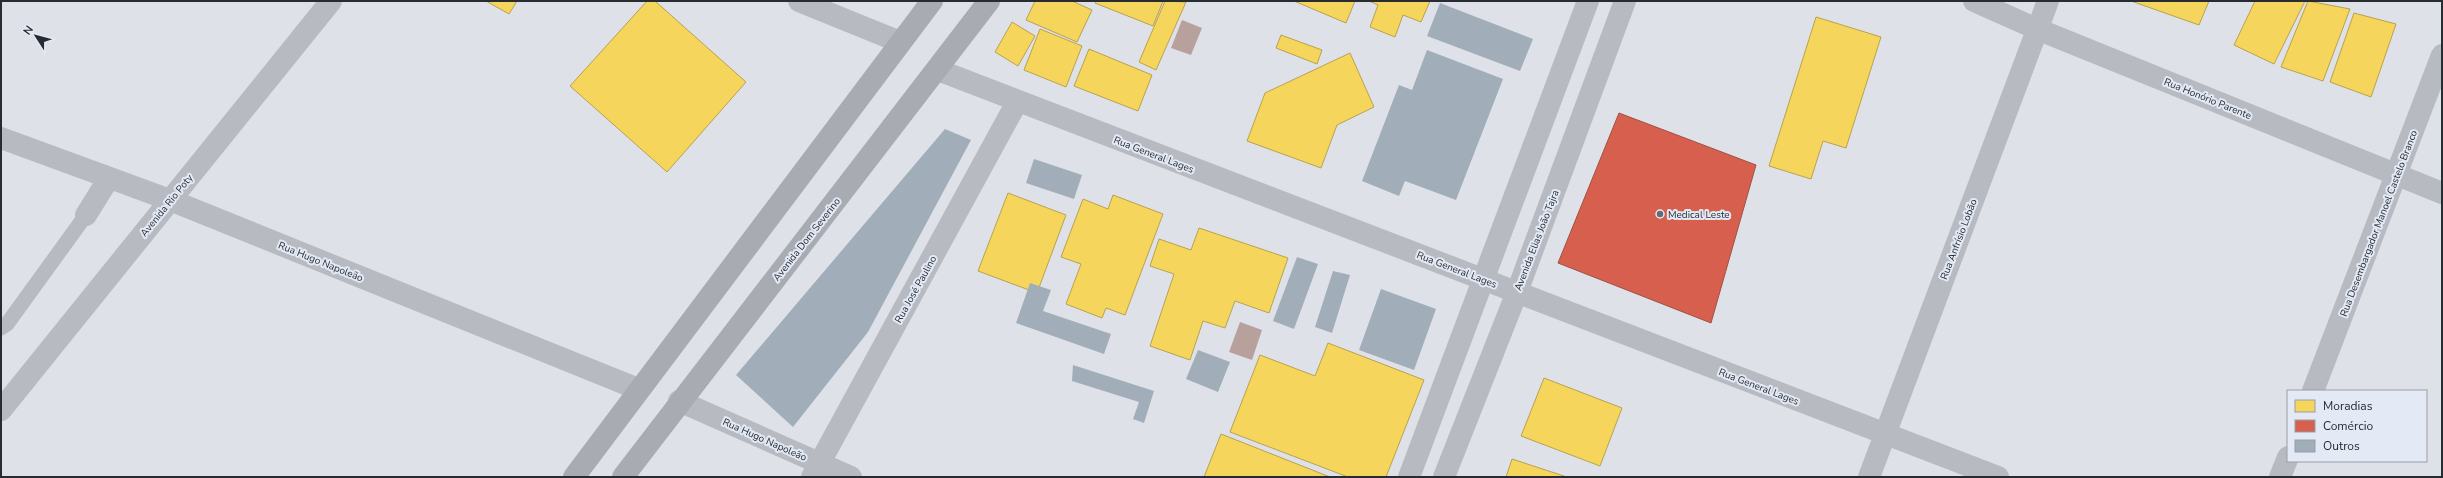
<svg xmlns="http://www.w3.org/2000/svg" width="2443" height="478" viewBox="0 0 2443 478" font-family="'Nunito Sans',sans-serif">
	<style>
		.water { fill: #b8a19c }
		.homes { fill: #f6d55c; stroke: #b8a24f }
		.shops { fill: #d6604d; stroke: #a15045 }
		.building { fill: #a1aeba }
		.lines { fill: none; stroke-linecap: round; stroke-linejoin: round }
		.service { stroke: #b7bbc1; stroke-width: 15 }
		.minor { stroke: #b7bbc1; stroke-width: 22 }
		.tertiary { stroke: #b7bbc1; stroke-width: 22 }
		.secondary { stroke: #a8abb2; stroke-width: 22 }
		.poi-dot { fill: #666b71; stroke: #e4e9f6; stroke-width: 1.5 }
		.labels { text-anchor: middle; stroke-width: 4; stroke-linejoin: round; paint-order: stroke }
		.street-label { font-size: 10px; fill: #262c31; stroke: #e4e9f6 }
		.poi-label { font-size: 10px; fill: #262c31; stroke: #e4e9f6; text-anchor: start }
	</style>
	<rect width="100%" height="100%" fill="#dee1e8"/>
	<!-- water -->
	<path class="water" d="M1182,20L1202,28L1191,55L1171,48Z
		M1240,322L1262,330L1252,360L1229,352Z"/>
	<!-- homes -->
	<path class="homes" d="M486,1H517L509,14Z
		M647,1H655L746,82L667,172L570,86Z
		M1035,1H1072L1092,10L1077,42L1026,20Z
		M1096,1H1163L1153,26L1095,3Z
		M1165,1L1186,2L1156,70L1139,62Z
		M1294,1H1355L1346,23Z
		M1369,1H1430L1421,22L1403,15L1395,37L1370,27L1378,5Z
		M2131,1H2209L2199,25Z
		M2255,1H2305L2274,64L2234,45Z
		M2308,1L2350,9L2323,81L2281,67Z
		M2354,13L2396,24L2371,97L2330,82Z
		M1816,17L1881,37L1846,148L1823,141L1811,179L1769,166Z
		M1012,22L1035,36L1018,66L995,52Z
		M1040,29L1082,46L1066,87L1024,70Z
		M1281,35L1322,50L1317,64L1276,48Z
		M1089,49L1152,75L1138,111L1074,86Z
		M1350,53L1374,107L1337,125L1321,168L1247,141L1265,93Z
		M1008,193L1066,215L1037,293L978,271Z
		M1113,195L1163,214L1125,315L1106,308L1102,318L1066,304L1081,264L1061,257L1083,199L1108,209Z
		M1199,228L1288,258L1269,313L1235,301L1225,328L1203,321L1190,360L1150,346L1174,274L1150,266L1159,239L1191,250Z
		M1328,343L1424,380L1386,477H1348L1230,432L1260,355L1315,376Z
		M1544,378L1622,408L1600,466L1521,436Z
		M1221,434L1330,477H1204Z
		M1512,459L1567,477H1506Z"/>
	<!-- shops -->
	<path class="shops" d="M1619,113L1756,165L1711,323L1558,263Z"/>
	<!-- building -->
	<path class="building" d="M1440,3L1533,39L1520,71L1427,36Z
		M1427,50L1503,79L1456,200L1405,181L1399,196L1362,181L1399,85L1412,90Z
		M945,129L971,140L868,332L793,427L736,375Z
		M1034,159L1082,175L1074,199L1026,183Z
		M1297,257L1318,264L1294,329L1273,321Z
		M1333,271L1350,275L1332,333L1315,327Z
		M1030,283L1051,290L1043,311L1111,334L1104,354L1016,323Z
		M1381,289L1436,309L1414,370L1359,350Z
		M1198,350L1230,362L1218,392L1186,379Z
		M1073,365L1154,391L1144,423L1133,419L1139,402L1072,381Z"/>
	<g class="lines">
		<!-- service -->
		<path class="service" d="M1,328L7,324L86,215"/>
		<!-- minor -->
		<path class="minor" d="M799,1L900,42
			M1974,1L2037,29L2442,193
			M938,70L1998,477
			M1,138L170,200L638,389
			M86,215L109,178
			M2313,391L2442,55
			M679,401L851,477
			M1,410L331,1
			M812,477L1017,102
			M1869,477L2048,1
			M2280,477L2288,457"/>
		<!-- tertiary -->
		<path class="tertiary" d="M1409,477L1588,1
			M1444,477L1517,292L1625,1"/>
		<!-- secondary -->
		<path class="secondary" d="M574,477L932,1
			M623,477L989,1"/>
	</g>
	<!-- markers -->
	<circle class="poi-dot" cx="1660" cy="214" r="4"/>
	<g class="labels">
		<!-- street labels -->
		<g class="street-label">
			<text transform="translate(2208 98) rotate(22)" y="4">Rua Honório Parente</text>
			<text transform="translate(1154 154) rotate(21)" y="4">Rua General Lages</text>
			<text transform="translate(166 205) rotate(-51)" y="4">Avenida Rio Poty</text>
			<text transform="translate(2378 223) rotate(-69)" y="4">Rua Desembargador Manoel Castelo Branco</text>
			<text transform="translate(806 239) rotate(-52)" y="4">Avenida Dom Severino</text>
			<text transform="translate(1958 239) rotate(-69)" y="4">Rua Anfrísio Lobão</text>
			<text transform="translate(1536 240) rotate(-69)" y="4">Avenida Elias João Tajra</text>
			<text transform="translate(321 261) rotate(22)" y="4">Rua Hugo Napoleão</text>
			<text transform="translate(1457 269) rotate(21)" y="4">Rua General Lages</text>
			<text transform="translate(915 289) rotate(-61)" y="4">Rua José Paulino</text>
			<text transform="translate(1759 386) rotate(21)" y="4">Rua General Lages</text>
			<text transform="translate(765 439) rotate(24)" y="4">Rua Hugo Napoleão</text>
		</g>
		<!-- poi labels -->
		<g class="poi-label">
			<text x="1668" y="218">Medical Leste</text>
		</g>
	</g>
	<!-- border -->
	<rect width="2443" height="478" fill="none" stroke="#262c31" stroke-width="4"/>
	<!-- legend -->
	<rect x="2287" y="390" width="140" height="72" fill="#e4e9f6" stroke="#989da7"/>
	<rect x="2295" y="400" width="20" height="12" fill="#f6d55c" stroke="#989da7"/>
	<text x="2323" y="410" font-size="12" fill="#262c31">Moradias</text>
	<rect x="2295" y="420" width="20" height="12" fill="#d6604d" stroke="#989da7"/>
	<text x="2323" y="430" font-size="12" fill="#262c31">Comércio</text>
	<rect x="2295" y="440" width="20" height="12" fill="#a1aeba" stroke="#989da7"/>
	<text x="2323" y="450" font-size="12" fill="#262c31">Outros</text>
	<!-- north arrow -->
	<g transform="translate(36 36) rotate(306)" stroke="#e4e9f6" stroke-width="3" paint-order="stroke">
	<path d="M0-3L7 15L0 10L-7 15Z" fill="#262c31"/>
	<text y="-6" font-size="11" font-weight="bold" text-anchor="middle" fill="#262c31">N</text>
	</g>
</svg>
